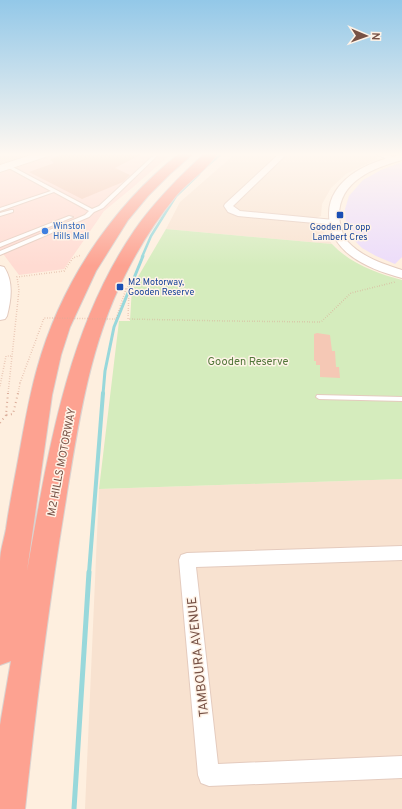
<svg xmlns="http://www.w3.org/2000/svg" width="402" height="809" viewBox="0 0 402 809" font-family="Overpass,sans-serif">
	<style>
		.residential { fill: #f8e2d0 }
		.commercial { fill: #ffdbd2 }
		.education { fill: #ecdcfa }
		.green { fill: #d5ecbd }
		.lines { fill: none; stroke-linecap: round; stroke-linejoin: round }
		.stream-far3 { stroke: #98d8db; stroke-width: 2.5 }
		.stream-far2 { stroke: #98d8db; stroke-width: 3 }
		.stream-far1 { stroke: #98d8db; stroke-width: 4 }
		.stream { stroke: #98d8db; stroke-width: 5 }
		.building { fill: #f5c8b5 }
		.service-casing { stroke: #e4cbbe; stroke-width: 2 }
		.minor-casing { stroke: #e4cbbe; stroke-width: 2 }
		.tertiary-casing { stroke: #e4cbbe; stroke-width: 2 }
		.secondary-casing { stroke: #eacbba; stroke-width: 2 }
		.motorway-casing { stroke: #dbd2cf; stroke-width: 2 }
		.path-far1 { stroke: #daab98; stroke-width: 1.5; stroke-dasharray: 0.5 2; stroke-linecap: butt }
		.path { stroke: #daab98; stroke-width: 2; stroke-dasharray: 1 3.5; stroke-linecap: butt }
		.service { fill: #fff; fill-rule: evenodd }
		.minor { fill: #fff; fill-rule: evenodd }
		.tertiary { fill: #fff; fill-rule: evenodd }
		.secondary { fill: #fff; fill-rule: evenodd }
		.motorway { fill: #fda291; fill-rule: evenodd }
		.path-bridge { stroke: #daab98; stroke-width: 1.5; stroke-dasharray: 0.5 2; stroke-linecap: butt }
		.transit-dot { fill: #1a4fb4; stroke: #fff3e7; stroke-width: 1.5 }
		.shop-dot { fill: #3f7fe0; stroke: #fff3e7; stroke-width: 1.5 }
		.labels { text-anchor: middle; stroke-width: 3; stroke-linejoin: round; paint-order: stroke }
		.far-shop-label { font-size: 9px; fill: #366cbe; stroke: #fff3e7; text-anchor: start }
		.far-transit-label { font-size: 9px; fill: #164399; stroke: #fff3e7 }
		.park-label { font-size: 11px; fill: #52773a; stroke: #fff3e7 }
		.street-label { font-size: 11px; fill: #765145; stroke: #fff3e7 }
		.near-street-label { font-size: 13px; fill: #765145; stroke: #fff3e7 }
	</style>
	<rect width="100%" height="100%" fill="#feefdf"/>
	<!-- residential -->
	<path class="residential" d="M0,153H33L0,164Z
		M236,153H398H388L377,156V159L346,174L331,188L322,204L321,216L316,218V225L323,229L325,235L332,244L166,229L180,202Z
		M402,479V809H85L99,489Z"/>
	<!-- commercial -->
	<path class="commercial" d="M60,153H172L132,188L104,211L64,269L19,275L4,255L0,252V173Z"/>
	<!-- education -->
	<path class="education" d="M402,162V257L395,264L376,256L362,248L355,241L346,225L345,209L349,196L363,180L381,170Z"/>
	<!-- green -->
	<path class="green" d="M166,229L332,244C351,264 376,273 402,280V479L99,489L119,321H130L132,287Z"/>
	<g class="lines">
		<!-- stream-far3 -->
		<path class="stream-far3" d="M208,165L222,153
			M142,257L151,236L176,196L199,174"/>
		<!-- stream-far2 -->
		<path class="stream-far2" d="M103,394L105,371L114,327L143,256"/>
		<!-- stream-far1 -->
		<path class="stream-far1" d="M89,573L103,393"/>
		<!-- stream -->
		<path class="stream" d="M74,809L89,572"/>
	</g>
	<!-- building -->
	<path class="building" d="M64,153H144L115,168L130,175L123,182L82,199L29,172L54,163L50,160Z
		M317,333L330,335L332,351H335L336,367H339L340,378L320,377V365H316V361H314V334Z"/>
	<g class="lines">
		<!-- service casing -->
		<g class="service-casing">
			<path id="service" d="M156,153H160L103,208L94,212L89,217L0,255V251L85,215L89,211L54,192L0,211V208L51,191L7,167V165H9L92,209L99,206Z
				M11,210H13V212L0,216V213Z
				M69,216L73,217L0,247V243Z
				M317,395L402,397V401L319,399L316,397Z"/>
		</g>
		<!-- minor casing -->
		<g class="minor-casing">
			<path id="minor" d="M280,153H288L233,206L240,211L334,220L337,221L338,223L337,225L238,216L228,212L224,206L225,204Z
				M375,153H385L397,159L393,161H390Z
				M402,546V560L196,567L218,764L402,756V778L209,786L201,783L198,775L179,560L181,555L187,553Z"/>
		</g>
		<!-- tertiary casing -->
		<g class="tertiary-casing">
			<path id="tertiary" d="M402,154V160C373,168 339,181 339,216C340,225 342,235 348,242C362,257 383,264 402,270V278C369,269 328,253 329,213C329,197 339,184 351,175C366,164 384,159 402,154Z
				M0,266L4,267C14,282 11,300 7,316L5,319L0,320Z"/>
		</g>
		<!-- secondary casing -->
		<g class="secondary-casing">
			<path id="secondary" d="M37,153H52L51,155L0,172V165Z"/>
		</g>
		<!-- motorway casing -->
		<g class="motorway-casing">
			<path id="motorway" d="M180,153H194L170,174L148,196L128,220L96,271L70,327L61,355L52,395L27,571C48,455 66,331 134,231C154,202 179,177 205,153H218C208,169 189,181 176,196C156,220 139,247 125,275C90,343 78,424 66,499C49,602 36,705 25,809H0V725L11,661L0,665C0,630 0,596 0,562C0,551 4,540 6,529C9,508 13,487 17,466C23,434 28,401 37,369C60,285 112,206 180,153Z"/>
		</g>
		<!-- path-far1 -->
		<path class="path-far1" d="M127,289L130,280
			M227,321L321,322L351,293L395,282
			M0,386L6,356H11
			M8,394L19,290L17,277L64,271L73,258L81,255
			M18,394L20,383"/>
		<!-- path -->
		<path class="path" d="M8,393L6,415L13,414L18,393
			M0,423L6,415"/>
		<!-- service -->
		<use href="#service" class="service"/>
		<!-- minor -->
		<use href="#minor" class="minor"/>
		<!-- tertiary -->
		<use href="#tertiary" class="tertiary"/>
		<!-- secondary -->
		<use href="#secondary" class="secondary"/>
		<!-- motorway -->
		<use href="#motorway" class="motorway"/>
		<!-- path-bridge -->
		<path class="path-bridge" d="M20,383L44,318L116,319L126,289H129L128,319L227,321"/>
	</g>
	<!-- sky -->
	<linearGradient id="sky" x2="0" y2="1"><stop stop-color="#93c8e8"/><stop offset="0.58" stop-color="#fff8f1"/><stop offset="1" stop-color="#fff8f1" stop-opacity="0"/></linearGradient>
	<rect width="402" height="266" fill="url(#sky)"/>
	<!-- markers -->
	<g class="transit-dot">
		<rect x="336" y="211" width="8" height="8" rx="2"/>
		<rect x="116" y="283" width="8" height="8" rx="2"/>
	</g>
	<circle class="shop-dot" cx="45" cy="231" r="4"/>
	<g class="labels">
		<!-- far-shop labels -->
		<g class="far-shop-label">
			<text x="53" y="229">Winston<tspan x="53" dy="10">Hills Mall</tspan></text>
		</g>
		<!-- far-transit labels -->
		<g class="far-transit-label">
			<text x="340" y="230">Gooden Dr opp<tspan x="340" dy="10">Lambert Cres</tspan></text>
			<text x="128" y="285" text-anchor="start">M2 Motorway,<tspan x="128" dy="10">Gooden Reserve</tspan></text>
		</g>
		<!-- park labels -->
		<g class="park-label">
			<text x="248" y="365">Gooden Reserve</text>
		</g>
		<!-- street labels -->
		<g class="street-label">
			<text transform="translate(61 462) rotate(-79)" y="4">M2 HILLS MOTORWAY</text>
		</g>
		<!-- near-street labels -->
		<g class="near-street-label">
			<text transform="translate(197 657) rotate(-96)" y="5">TAMBOURA AVENUE</text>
		</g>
	</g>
	<!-- north arrow -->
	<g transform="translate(366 36) rotate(92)" stroke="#fff3e7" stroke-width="3" paint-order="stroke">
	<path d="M0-3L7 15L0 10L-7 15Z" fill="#765145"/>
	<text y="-6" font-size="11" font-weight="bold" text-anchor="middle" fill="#765145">N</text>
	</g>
</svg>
